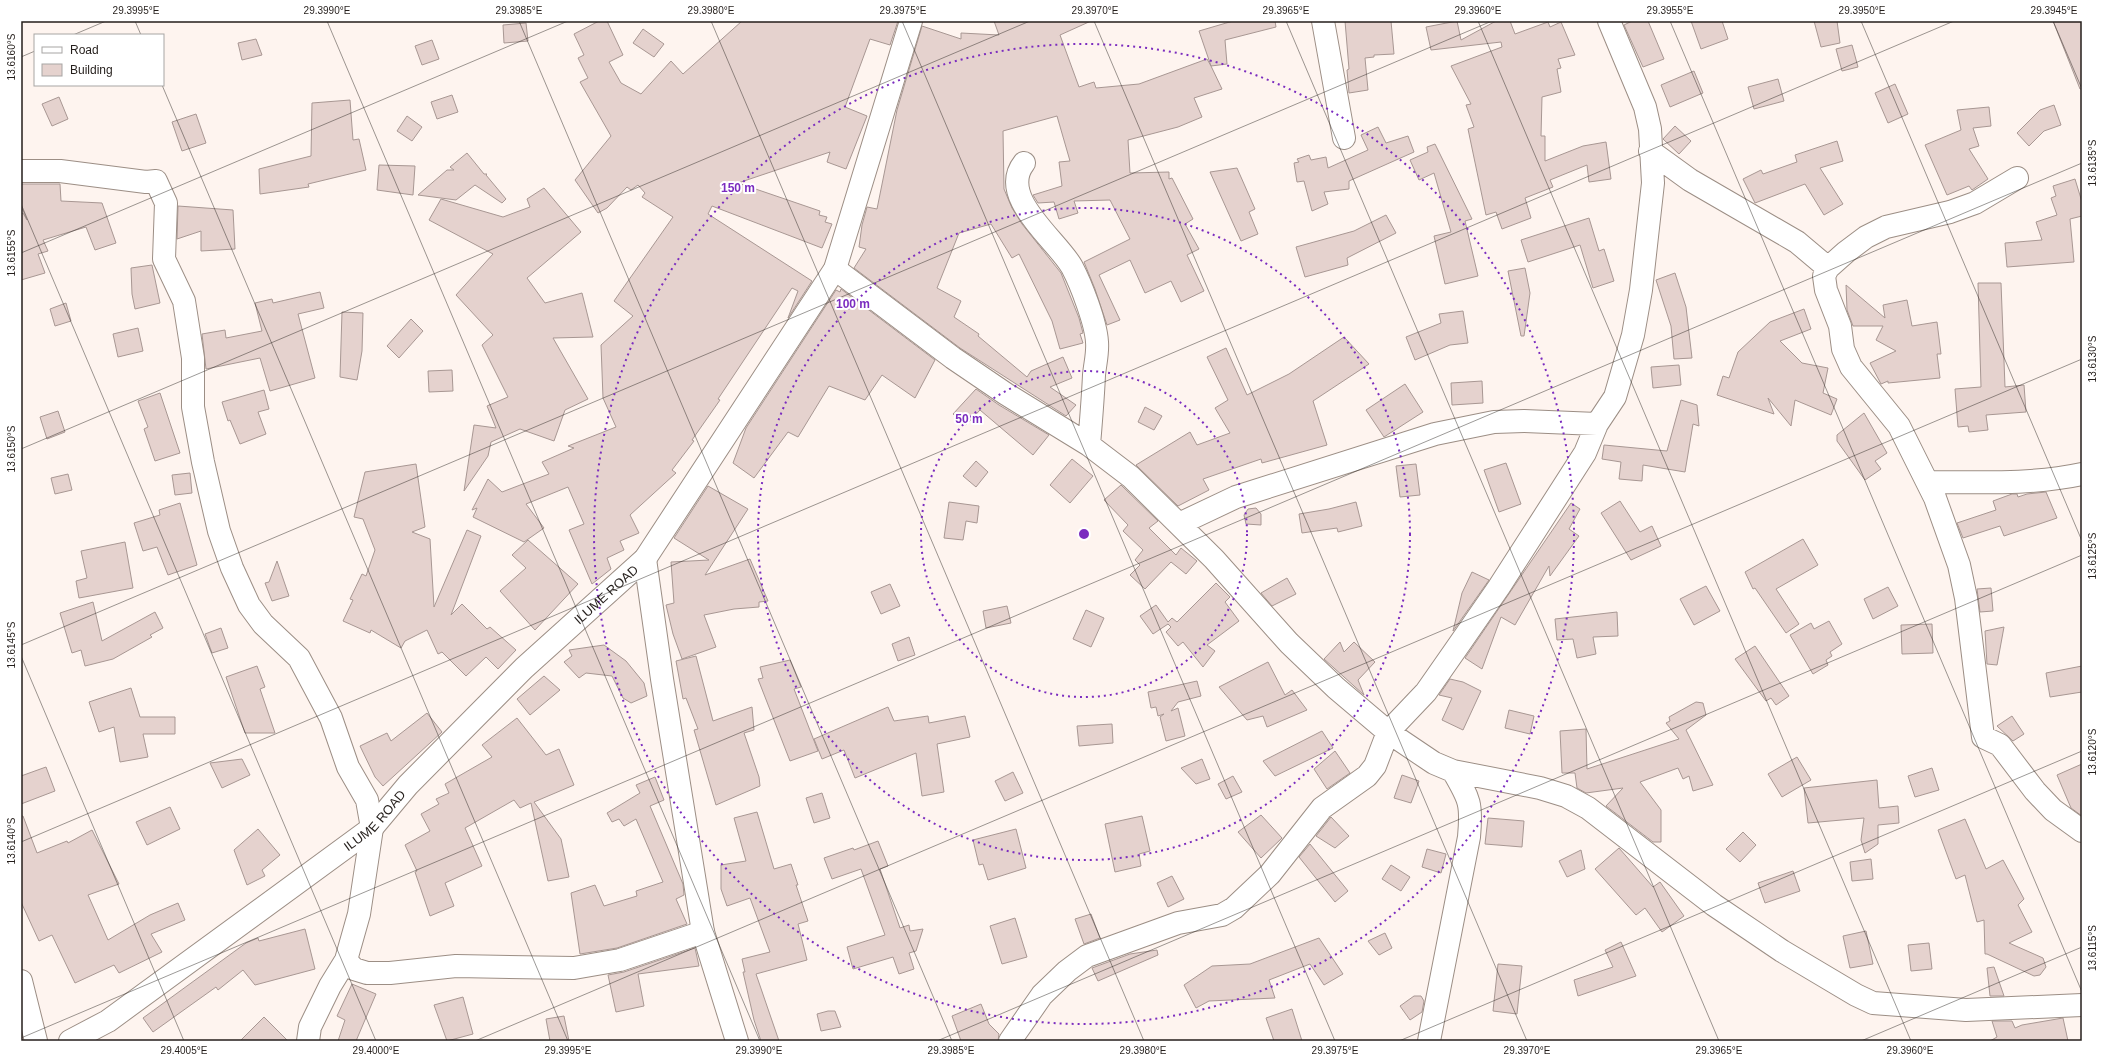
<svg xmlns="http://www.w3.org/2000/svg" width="2103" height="1062" viewBox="0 0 2103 1062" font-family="Helvetica,sans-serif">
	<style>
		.building { fill: #e5d2ce; stroke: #a89793 }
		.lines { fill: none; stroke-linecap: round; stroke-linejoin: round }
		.minor-casing { stroke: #9c8e85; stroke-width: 24 }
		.tertiary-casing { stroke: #9c8e85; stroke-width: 24 }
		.minor { stroke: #fff; stroke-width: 22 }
		.tertiary { stroke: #fff; stroke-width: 22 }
		.ticks { fill: none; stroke: #241e1b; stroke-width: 1; stroke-opacity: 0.45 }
		.ring { fill: none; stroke: #7b2cbf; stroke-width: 2; stroke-dasharray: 2 4 }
		.labels { text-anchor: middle; stroke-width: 4; stroke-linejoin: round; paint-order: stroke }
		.street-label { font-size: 13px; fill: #241e1b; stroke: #fff }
		.centre { fill: #7b2cbf; stroke: #fff; stroke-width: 2 }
		.ring-label { font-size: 12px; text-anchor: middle; font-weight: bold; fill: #7b2cbf; stroke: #fff; stroke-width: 4; stroke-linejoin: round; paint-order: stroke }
		.neatline { fill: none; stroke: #241e1b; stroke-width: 1.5 }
		.ticks-label { font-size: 10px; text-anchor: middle; fill: #241e1b }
	</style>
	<rect width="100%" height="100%" fill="#fef4ef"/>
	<!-- building -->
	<path class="building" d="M599,21H607L623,55L609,62L621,83L641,94L671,61L683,74L742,21H898L890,45L870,39L845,107L867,116L846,169L827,162L830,152L738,183L820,211L819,215L827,217L825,222L832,224L822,248L712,206L708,214L812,281L788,318L798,291L792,288L718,399L720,400L692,440L694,441L672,470L676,473L630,515L639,533L620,541L624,550L607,558L611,569L592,584L569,530L584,524L568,487L526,504L544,528L524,542L473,517L477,508L472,510L488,479L502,492L549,474L542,462L574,448L568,446L616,427L603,398L601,345L633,316L614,301L673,217L642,197L645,193L638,185L631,190L627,187L607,208L598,213L575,180L611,136L580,82L588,78L578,58L584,55L574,34Z
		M994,21H1091L1060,35L1079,87L1094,82L1096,88L1139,84L1207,59L1211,66L1199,31L1233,21H1275L1276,27L1225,40L1227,64L1211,66L1222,89L1194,98L1202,117L1178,127L1128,140L1130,173L1169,172V179L1172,178L1193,219L1185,224L1199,249L1187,255L1204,291L1181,302L1171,281L1145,293L1130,260L1099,275L1120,320L1107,325L1095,289L1084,262L1130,239L1110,200L1074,201L1078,213L1059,219L1054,202L1038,203L1033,195L1062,186L1059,162L1070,161L1057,116L1003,131L1004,189L1012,208L1022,224L1061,273L1079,318L1083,333L1080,334L1083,343L1060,349L1052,321L1019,254L1012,258L991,224L959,233L937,288L961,301L954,317L979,334L978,336L1027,377L1031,371L1063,357L1072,378L1050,387L1076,405L1066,416L960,348L854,268L866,249L859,247L862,225L867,207L877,209L897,110L922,26L961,39V33L999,35Z
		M1345,21H1391L1394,54L1374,55V57L1365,58L1368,90L1349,93L1347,70L1349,69Z
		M1457,21L1461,40L1496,21H1510L1515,34L1548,22L1550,27L1561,22L1575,55L1558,59L1561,68L1557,69L1561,92L1542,97L1541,136H1545V161L1583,146L1606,142L1611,179L1589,182L1587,165L1550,180L1553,187L1525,198L1531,218L1502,229L1496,212L1486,215L1468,129L1474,127L1466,105L1471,104L1451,66L1502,47L1501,42L1431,50L1426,27Z
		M1632,21H1648L1664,59L1643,67L1624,25Z
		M1691,21H1722L1728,39L1701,49Z
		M1814,21H1837L1840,43L1821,47Z
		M2053,21H2082V89H2080Z
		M526,23L528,41L504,43L503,25Z
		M643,29L664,44L654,57L633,43Z
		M256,39L262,55L242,60L238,43Z
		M432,40L439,59L422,65L415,46Z
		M1852,45L1858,67L1842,71L1836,49Z
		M1694,71L1703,93L1670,107L1661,85Z
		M1778,79L1784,101L1754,109L1748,87Z
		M1895,84L1908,114L1888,123L1875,93Z
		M452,95L458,112L437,119L431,102Z
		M59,97L68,119L52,126L42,104Z
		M350,100L353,140L359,139L366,170L308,184L309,187L260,194L259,169L311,156L312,103Z
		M2054,105L2061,125L2044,131L2029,146L2017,133L2040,110Z
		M1989,107L1991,126L1973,128L1979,146L1969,149L1988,179L1972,190L1969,186L1947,195L1925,145L1961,130L1957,110Z
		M196,114L206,143L182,151L172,122Z
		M407,116L422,127L412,141L397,131Z
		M1675,126L1691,141L1679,154L1663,139Z
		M1378,127L1386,143L1408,136L1414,152L1349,181V189L1324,192L1328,204L1312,211L1304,181L1297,182L1294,163L1299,162L1297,159L1309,155L1311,160L1326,157L1328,168L1368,150L1361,135Z
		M1837,141L1843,161L1820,168L1843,204L1824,215L1805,184L1755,203L1743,179L1761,170L1763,174L1797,162L1795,155Z
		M1435,144L1472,219L1465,221L1478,276L1445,284L1434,236L1451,232L1434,173L1419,180L1410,160L1428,152L1427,147Z
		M467,153L484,174H487L486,175L506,199L502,203L475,185L456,200L418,195L447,170H454L450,167Z
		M379,165L415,166L413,195L377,190Z
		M1237,168L1255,209L1249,212L1258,234L1241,241L1210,172Z
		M2075,179L2082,202V216L2070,219L2074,262L2007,267L2005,243L2042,240L2036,222L2057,215L2051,198L2056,196L2053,186Z
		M21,184H60L61,201L102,203L116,243L95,250L86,227L43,240L48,251L38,254L45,273L21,280V214L23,213L27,220L21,206Z
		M544,188L581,232L527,278L545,303L582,293L593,337L553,338L588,399L565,410L554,441L520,429L491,442L488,456L464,491L474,425L496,428L487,406L508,397L482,345L493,335L456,295L493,254L429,220L441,199L503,217L530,207L527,199Z
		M178,206L233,210L235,249L201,251V231L177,239Z
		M1386,215L1396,233L1347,258L1348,265L1305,277L1296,247L1354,231Z
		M1589,218L1599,251L1604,249L1614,281L1593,288L1580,245L1528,262L1521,240Z
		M152,265L160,303L135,309L132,294L131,268Z
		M1525,268L1530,293L1524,336H1521L1508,271Z
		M1675,273L1686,307L1692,358L1674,359L1671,326L1656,280Z
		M1978,283H2001L2005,387L2024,385L2026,412L1986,415L1988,430L1969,432L1968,426L1958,427L1955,389L1981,387Z
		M1846,285L1885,318L1883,305L1907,300L1912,326L1937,322L1941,354H1937L1940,378L1888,383V381L1881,384L1870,363L1896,351L1876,340L1883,326H1853L1847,310Z
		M841,289L935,360L915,398L882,375L865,400L829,386L798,437L788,432L754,478L733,463L746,428L836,290L840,292Z
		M320,292L324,308L298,314L315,378L270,391L260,358L206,369L202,334L225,330L226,338L262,331L255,303L272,299L273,303Z
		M66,303L71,321L55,326L50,309Z
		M1804,309L1811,329L1780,341L1802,363L1828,368L1823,393L1837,399L1831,415L1795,400L1791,426L1768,398L1774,414L1717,395L1723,376L1729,378L1738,352L1770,322Z
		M1463,311L1468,343L1450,345L1415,360L1406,337L1441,323L1439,314Z
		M342,312L363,313L362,351L357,380L340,377Z
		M411,319L423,331L399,358L387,346Z
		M138,328L143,351L118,357L113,334Z
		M1344,337L1369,364L1313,401L1327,445L1262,463L1261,459L1203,479L1209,490L1178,506L1136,465L1190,432L1197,445L1230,433L1215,408L1228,400L1207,357L1226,348L1247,395L1289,374Z
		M1679,365L1681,385L1653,388L1651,367Z
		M452,370L453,391L429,392L428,371Z
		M1482,381L1483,403L1452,405L1451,383Z
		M1405,384L1423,412L1384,437L1366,410Z
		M976,389L999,405L1049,435L1033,455L980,410L966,425L953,414Z
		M264,390L269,409L258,412L266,434L240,444L230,420L228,421L222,402Z
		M160,393L180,453L155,461L144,429L148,427L138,401Z
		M1681,400L1697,405L1699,426L1693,424L1685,472L1643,465L1642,481L1619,479L1621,462L1602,459L1604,445L1667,451Z
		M1145,407L1162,416L1154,430L1138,422Z
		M58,411L65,432L47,439L40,417Z
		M1864,413L1887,453L1875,461L1881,469L1865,480L1837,441V435Z
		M1072,459L1093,476L1070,503L1050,485Z
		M976,461L988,472L976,487L963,476Z
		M1506,463L1521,504L1499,512L1484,470Z
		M416,464L425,527L412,532L430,539L434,607L467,530L481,536L451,615L462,604L487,629L490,627L516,650L498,669L486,657L466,676L442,652L438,654L427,630L405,641L401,648L371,630L370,633L343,621L353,600L350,599L362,574L366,576L375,550L363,519L354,517L365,472Z
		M1416,464L1420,495L1400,497L1396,466Z
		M190,473L192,493L175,495L172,475Z
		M68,474L72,490L55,494L51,478Z
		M1121,485L1158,521L1149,528L1176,555L1181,548L1197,561L1186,574L1171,562L1145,589L1130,575L1140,565L1135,560L1143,550L1123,531L1128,525L1104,500Z
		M708,486L748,509L705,575L750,559L768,601L759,602V607L734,609L704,615L716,647L682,659L673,634L666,605L674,603L671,562L709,560L674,538Z
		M2046,492L2057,518L2004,536L2000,526L1963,538L1957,523L1996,510L1993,501L2012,494H2017L2018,497L2027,494Z
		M1620,501L1640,532L1652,526L1661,546L1631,560L1601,513Z
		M949,502L979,506L977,523L966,521L963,540L944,538Z
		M1356,502L1362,526L1338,532L1337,528L1302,533L1299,514L1329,509Z
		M180,503L197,565L168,575L157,547L143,551L134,523L160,515L159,510Z
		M1571,503L1580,509L1569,529L1579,536L1550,576L1549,566L1515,625L1501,617L1482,669L1465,658Z
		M1256,508L1261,514V525L1246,524L1244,515L1248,509Z
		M1803,539L1818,565L1776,589L1799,624L1786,633L1755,588L1753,589L1745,572Z
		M528,540L578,584L535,630L500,591L526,568L512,555Z
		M125,542L133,588L79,598L76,581L87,578L81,551Z
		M277,561L289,596L272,601L265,583L269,582Z
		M1472,572L1489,580L1453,631L1462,593Z
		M1287,578L1296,594L1272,606L1261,593Z
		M1216,583L1230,597L1225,602L1239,621L1207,645L1215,651L1203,667L1183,642L1178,646L1166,632L1171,627L1168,624L1153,634L1140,616L1156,605L1168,622L1172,618L1177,622Z
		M890,584L900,606L881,614L871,592Z
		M1706,586L1720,611L1694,625L1680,599Z
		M1888,587L1898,606L1873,619L1864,599Z
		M1991,588L1993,611L1980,612L1977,589Z
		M93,602L102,641L155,612L163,628L150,635L152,637L113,659L85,666L81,650L72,653L60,613Z
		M1007,606L1011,623L986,628L983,611Z
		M1086,610L1104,618L1091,647L1073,639Z
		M1617,612L1618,636L1593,637L1596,654L1577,658L1573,639L1557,640L1555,619Z
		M1829,621L1842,644L1830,652L1832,656L1826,660L1828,665L1813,674L1790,635L1811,623L1814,629Z
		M1932,624L1933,653L1902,654L1901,625Z
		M2004,627L1997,665L1987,664L1985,631Z
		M221,628L228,648L212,653L205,634Z
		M909,637L915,655L898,661L892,644Z
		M1340,642L1344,652L1354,642L1375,662L1358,680L1364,695L1324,659Z
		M604,645L626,661L644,683L647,696L631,703L623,698L612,676L586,673L579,678L564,662L572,656L569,650Z
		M1755,646L1789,696L1776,705L1771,698L1766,701L1735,659Z
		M696,656L713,721L752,707L754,730L744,733L759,777L760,786L716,805L694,730L698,729L686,698L683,699L676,661Z
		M790,660L801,687L794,689L818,751L790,761L758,679L763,678L760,667Z
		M1268,662L1285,695L1292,690L1307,710L1267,727L1263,716L1247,720L1219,687Z
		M257,666L265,687L260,689L275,733H245L226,677Z
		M2082,666V692L2050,697L2046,673Z
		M544,676L560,690L530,715L517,699Z
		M1450,679L1463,682L1481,691L1463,730L1442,720L1452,698L1439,695Z
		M1197,681L1201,696L1178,702L1171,711L1178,708L1185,736L1166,741L1160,717L1164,714L1158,716L1156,707L1151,708L1148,692Z
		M131,688L140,717H175V734H143L148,757L120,762L114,727L99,732L89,702Z
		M1696,702L1703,703L1706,715L1686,730L1713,785L1693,791L1689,776L1683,779L1678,768L1640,782L1661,810V842H1653L1606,806L1623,788L1586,793L1577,788L1575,773H1562L1560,731L1586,729L1587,769L1679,739L1666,723L1670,721L1669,717Z
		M888,707L894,721L928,716L929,723L965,716L970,737L937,744L944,792L922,796L916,753L855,778L844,750L822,759L814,739Z
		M1509,710L1534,716L1530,734L1505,728Z
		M427,713L442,732L383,786L375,777L360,746L387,733L391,741Z
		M2012,716L2024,734L2013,741L1997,726Z
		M517,718L546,755L559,749L574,785L534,802L561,839L569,877L548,881L531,803L520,808L514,800L465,828L482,866L445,883L454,906L430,916L415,872L417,871L405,845L430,831L421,814L439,804L436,799L449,793L445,784L492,757L482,745Z
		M1112,724L1113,743L1079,746L1077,726Z
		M1322,731L1333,748L1275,776L1263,761Z
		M1335,751L1350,773L1327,789L1314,769Z
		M1797,757L1811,780L1782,797L1768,774Z
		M242,759L250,775L222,788L210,763Z
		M1202,759L1210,779L1196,784L1181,768Z
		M2082,764V816L2071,808L2057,775Z
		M46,767L55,791L21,804V776Z
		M1932,768L1939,790L1915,797L1908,776Z
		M1013,772L1023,793L1005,801L995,781Z
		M1402,775L1419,781L1411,803L1394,798Z
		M1233,776L1242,792L1226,799L1218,784Z
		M655,777L664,800L650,806L683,884L684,895L676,899L687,924L617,948L580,954L571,893L595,885L604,906L637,896L636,891L663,882L636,819L624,826L619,819L612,822L607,813L640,793L636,785Z
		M1877,780L1879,808L1898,806L1899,823L1878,825V844L1865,853L1861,840L1864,818L1808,823L1804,788Z
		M822,793L830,818L814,823L806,798Z
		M170,807L180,829L147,845L136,822Z
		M757,812L774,869L791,864L798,885H796L808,921L798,924L807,960L756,974L779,1041H761L754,1020L743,972H745L742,959L770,952L750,898L727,906L721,889V865L746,861L734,818Z
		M1261,815L1282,838L1261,858L1238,832Z
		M21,816H23L37,853L67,841L68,843L92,830L119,884L88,895L108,940L150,915L178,903L185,920L151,934L162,952L119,973L114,965L75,983L52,935L39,941L21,902Z
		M1142,816L1150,851L1139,854L1141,866L1115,872L1105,824Z
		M1331,817L1349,836L1335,848L1316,836Z
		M1488,818L1524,821L1522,847L1485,844Z
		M1965,819L1986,869L2003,860L2024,899L2018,905L2032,932L2009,943L2043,958L2046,967L2040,975L2034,976L1987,954H1985L1984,920L1977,922L1965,875L1956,879L1938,830Z
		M258,829L280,855L262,870L265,876L247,885L234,850Z
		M1016,829L1026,868L988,880L983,864L979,865L973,840Z
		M1743,832L1756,845L1740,862L1726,849Z
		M878,841L888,866L880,869L900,928L909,925L910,931L923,929L916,951L909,953L914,969L899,974L893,957L853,969L847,947L885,935L861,869L832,879L824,858L853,848L854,850Z
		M1310,844L1348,891L1335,902L1299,857Z
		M1619,848L1653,887L1660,882L1684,916L1662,932L1645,908L1636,915L1595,869Z
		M1427,849L1446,854L1441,873L1422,867Z
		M1581,850L1585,869L1567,877L1559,861Z
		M1871,859L1873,879L1852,881L1850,862Z
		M1391,865L1410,877L1401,891L1382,879Z
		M1793,871L1800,891L1765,903L1758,883Z
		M1172,876L1184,899L1168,907L1157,883Z
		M1091,914L1100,938L1084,944L1075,919Z
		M1015,918L1027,957L1002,964L990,926Z
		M305,929L315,969L255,985L243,970L218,990L216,987L153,1032L143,1018L246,943L258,938L259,941Z
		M1866,931L1873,964L1850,968L1843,936Z
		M1385,933L1392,948L1379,955L1368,941Z
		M1319,938L1343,974L1324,985L1310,964L1269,980L1275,998L1209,1001L1196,1008L1184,985L1212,966L1250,964Z
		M1621,942L1636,976L1578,996L1574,980L1613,967L1605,950Z
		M1929,943L1932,969L1911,971L1908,945Z
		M695,948L699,966L638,974L644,1006L616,1012L608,975L624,972Z
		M1157,950L1158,955L1098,981L1092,968L1130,954Z
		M1498,964L1522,966L1517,1014L1493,1011Z
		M1994,967L2004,996H1990L1987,968Z
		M352,984L376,994L356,1041H338L345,1020L337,1016Z
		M1414,996H1421L1424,1001L1422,1012L1410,1020L1400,1006Z
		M463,997L473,1034L447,1041L434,1005Z
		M981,1004L989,1024L999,1034L998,1041H961L952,1016Z
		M1292,1009L1302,1041H1274L1266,1018Z
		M828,1011H835L841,1027L821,1031L817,1014Z
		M564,1016L569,1041H550L546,1019Z
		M264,1017L288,1041H240Z
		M2063,1018L2068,1041H1990L1997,1037L1992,1021H2012L2015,1028L2022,1025Z"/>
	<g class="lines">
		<!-- minor casing -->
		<g class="minor-casing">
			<path id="minor" d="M1323,21L1344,138
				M1650,151L1690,180L1797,242L1828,268
				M1024,163C997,197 1057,240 1072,267C1081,284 1096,323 1097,342C1098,353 1095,364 1094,375C1093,398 1091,421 1089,445
				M21,171H60L146,182L156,181L166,203L164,259L184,301L193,358V407L203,462L219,531L232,568L249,605L263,624L299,658L331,718L348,767L367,800L372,828L359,914L346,960L330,986L310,1027L308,1041
				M2017,178L1975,203L1950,212L1886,227L1866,237L1846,252L1828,268L1824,276L1826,290L1840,326L1843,349L1851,367L1899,426L1935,498L1959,565L1966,598L1983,737L2000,745L2035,791L2053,810L2082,831
				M835,269L953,358L1006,394L1089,445L1131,477L1214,559L1289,643L1336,688L1388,732L1434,763L1453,771L1540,788L1566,796L1588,808L1714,905L1782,951L1856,995L1873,1003L1966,1010L2082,1005
				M1928,482C1980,482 2031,485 2082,474
				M1179,524L1236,497L1435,434L1494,422L1524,421L1597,424
				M346,960L354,969L367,973H390L456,966L574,968L620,960L703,932
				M21,981L36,1041
				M1010,1041L1042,995L1067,971L1087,956L1178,923L1222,915L1234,908L1270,874L1322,808L1367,776L1375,766L1388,732L1426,692L1456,649L1499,587L1585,453L1597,424L1615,397L1633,335L1641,290L1653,183L1650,129L1645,107L1609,21
				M1429,1041L1469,837C1472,804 1470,800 1453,771"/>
		</g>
		<!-- tertiary casing -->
		<g class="tertiary-casing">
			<g id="tertiary">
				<path d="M645,559L662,679L703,932L737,1041"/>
				<path id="s1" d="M70,1041L108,1021L372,828L408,785L524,668L645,559L835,269L911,21"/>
			</g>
		</g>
		<!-- minor -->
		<use href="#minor" class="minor"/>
		<!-- tertiary -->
		<use href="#tertiary" class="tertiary"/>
	</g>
	<!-- ticks -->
	<path class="ticks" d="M135,21L141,35M327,21L760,1041M519,21L952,1041M711,21L1144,1041M902,21L1335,1041M1094,21L1527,1041M1286,21L1719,1041M1478,21L1911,1041M1670,21L2082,992M1861,21L2082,541M2053,21L2082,89M73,35L106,21M21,57L35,51M162,85L568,1041M21,204L376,1041M21,253L568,21M21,449L1030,21M21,645L1492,21M21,656L184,1041M21,842L1954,21M21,1038L2082,163M475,1041L2082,359M937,1041L2082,555M1399,1041L2082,751M1861,1041L2082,947"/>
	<!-- distance rings -->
	<g class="ring">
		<circle cx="1084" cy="534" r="163"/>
		<circle cx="1084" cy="534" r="326"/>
		<circle cx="1084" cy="534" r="490"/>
	</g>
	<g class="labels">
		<!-- street labels -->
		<g class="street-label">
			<text dy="5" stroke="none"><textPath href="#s1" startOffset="701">ILUME ROAD</textPath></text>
			<text dy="5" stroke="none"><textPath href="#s1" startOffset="377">ILUME ROAD</textPath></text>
		</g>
	</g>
	<circle cx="1084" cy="534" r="6" class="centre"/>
	<g class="ring-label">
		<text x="738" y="192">150 m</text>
		<text x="853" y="308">100 m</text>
		<text x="969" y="423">50 m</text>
	</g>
	<!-- border -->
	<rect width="2103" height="1062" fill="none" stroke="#ffffff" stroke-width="44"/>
	<!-- legend -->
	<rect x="34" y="34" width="130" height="52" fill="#ffffff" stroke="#a7a5a4"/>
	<rect x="42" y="47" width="20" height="6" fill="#ffffff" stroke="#a7a5a4"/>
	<text x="70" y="54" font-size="12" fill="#241e1b">Road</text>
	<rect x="42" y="64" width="20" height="12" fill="#e5d2ce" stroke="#a7a5a4"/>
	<text x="70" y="74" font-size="12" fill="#241e1b">Building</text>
	<rect x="22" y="22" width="2059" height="1018" class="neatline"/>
	<g class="ticks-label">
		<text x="136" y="14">29.3995°E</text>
		<text x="327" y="14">29.3990°E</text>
		<text x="519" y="14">29.3985°E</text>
		<text x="711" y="14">29.3980°E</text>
		<text x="903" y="14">29.3975°E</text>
		<text x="1095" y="14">29.3970°E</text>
		<text x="1286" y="14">29.3965°E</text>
		<text x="1478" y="14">29.3960°E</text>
		<text x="1670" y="14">29.3955°E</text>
		<text x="1862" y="14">29.3950°E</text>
		<text x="2054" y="14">29.3945°E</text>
		<text transform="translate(11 57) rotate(-90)" y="4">13.6160°S</text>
		<text transform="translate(2092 163) rotate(-90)" y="4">13.6135°S</text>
		<text transform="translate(11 253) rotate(-90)" y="4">13.6155°S</text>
		<text transform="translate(2092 359) rotate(-90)" y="4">13.6130°S</text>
		<text transform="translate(11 449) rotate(-90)" y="4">13.6150°S</text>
		<text transform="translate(2092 556) rotate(-90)" y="4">13.6125°S</text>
		<text transform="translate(11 645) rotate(-90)" y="4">13.6145°S</text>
		<text transform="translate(2092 752) rotate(-90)" y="4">13.6120°S</text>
		<text transform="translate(11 841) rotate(-90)" y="4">13.6140°S</text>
		<text transform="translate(2092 948) rotate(-90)" y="4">13.6115°S</text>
		<text x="184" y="1054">29.4005°E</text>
		<text x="376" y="1054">29.4000°E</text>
		<text x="568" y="1054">29.3995°E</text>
		<text x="759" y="1054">29.3990°E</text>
		<text x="951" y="1054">29.3985°E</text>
		<text x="1143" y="1054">29.3980°E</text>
		<text x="1335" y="1054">29.3975°E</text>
		<text x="1527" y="1054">29.3970°E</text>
		<text x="1719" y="1054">29.3965°E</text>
		<text x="1910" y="1054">29.3960°E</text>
	</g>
</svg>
